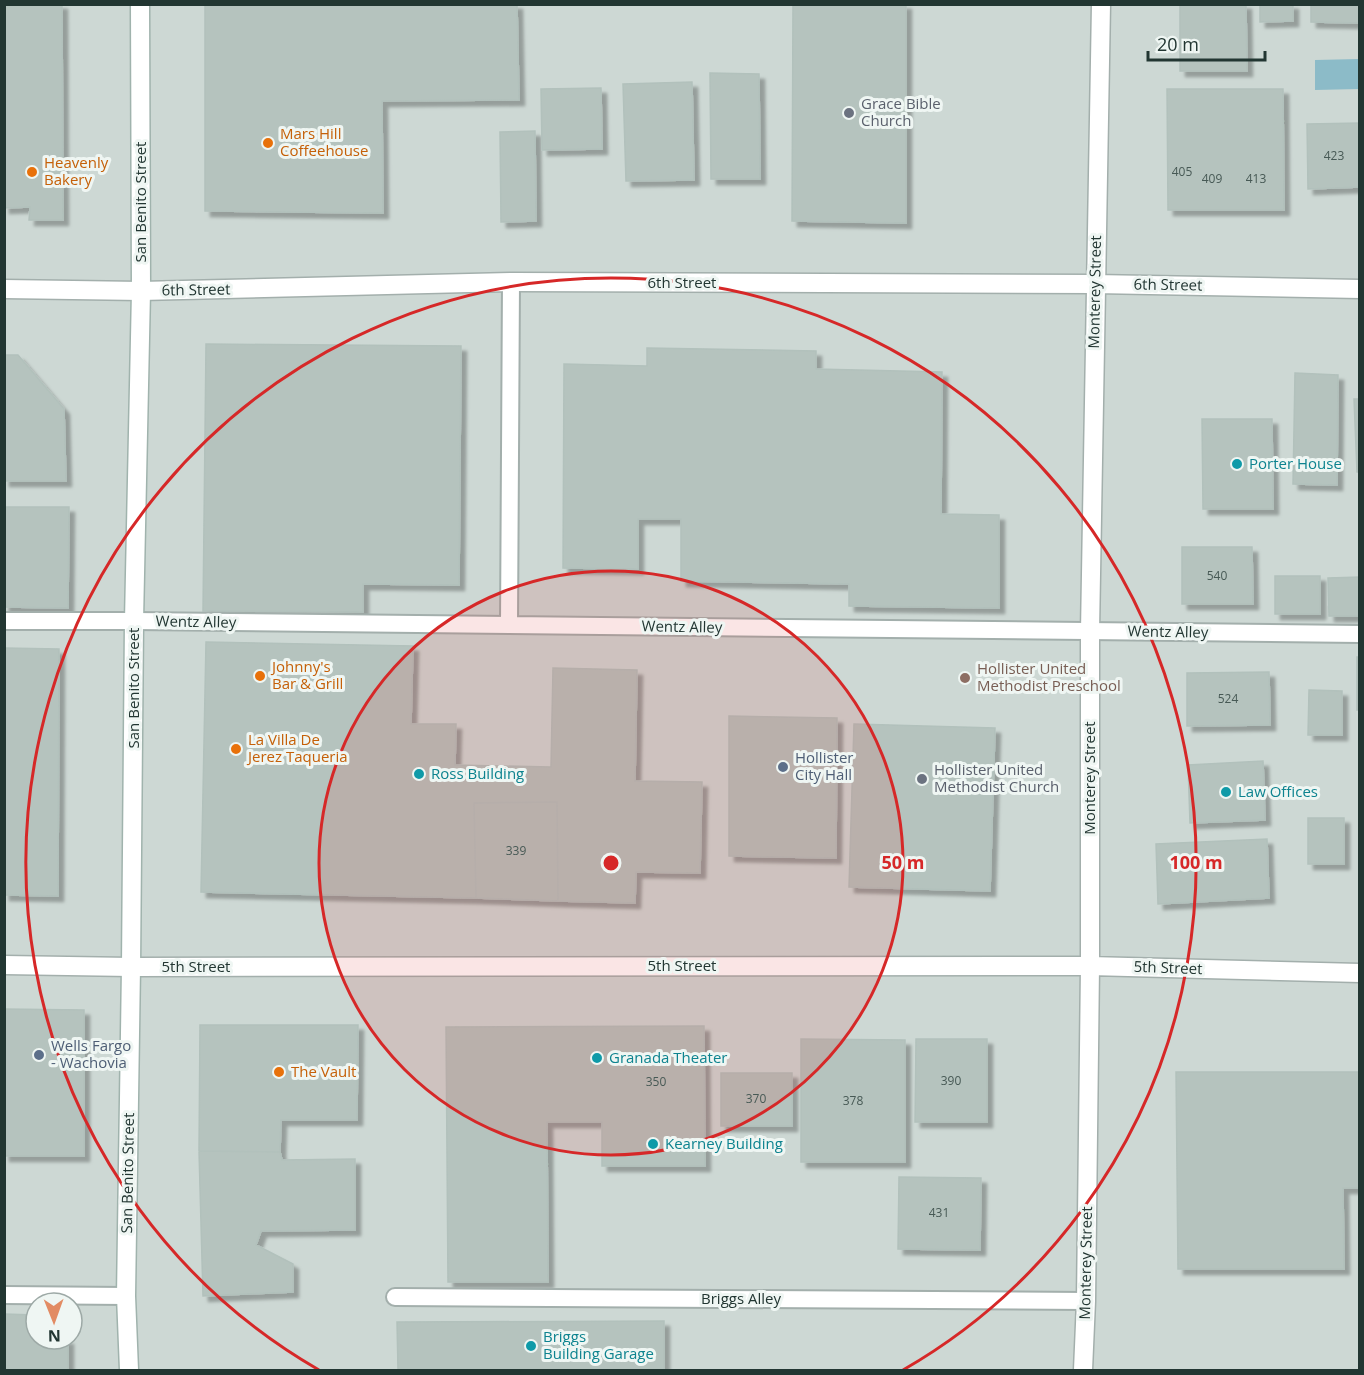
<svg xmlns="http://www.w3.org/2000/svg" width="1364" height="1375" viewBox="0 0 1364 1375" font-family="'Open Sans',sans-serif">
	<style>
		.built { fill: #cdd8d4; fill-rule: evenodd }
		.water { fill: #8cbbc8 }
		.building { fill: #b5c3be; stroke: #b2c1bc; stroke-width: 1.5; filter: url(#shadow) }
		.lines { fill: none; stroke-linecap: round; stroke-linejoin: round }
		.lane-casing { stroke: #a3afac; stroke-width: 20 }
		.street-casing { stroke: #a3afac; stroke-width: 21 }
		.secondary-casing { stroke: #a0b3ad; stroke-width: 21 }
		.lane { stroke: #fff; stroke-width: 16 }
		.street { stroke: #fff; stroke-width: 18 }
		.secondary { stroke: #fff; stroke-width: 18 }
		.ring { fill: none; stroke: #d62828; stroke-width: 3 }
		.worship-dot { fill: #6b7280; stroke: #eff6f3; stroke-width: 2 }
		.food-dot { fill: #e8710a; stroke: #eff6f3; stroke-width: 2 }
		.culture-dot { fill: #0f9aa8; stroke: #eff6f3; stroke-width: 2 }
		.education-dot { fill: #8d6e63; stroke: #eff6f3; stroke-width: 2 }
		.service-dot { fill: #5c6f8a; stroke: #eff6f3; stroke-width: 2 }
		.labels { text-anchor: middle; stroke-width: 6; stroke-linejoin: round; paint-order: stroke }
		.number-label { font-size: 12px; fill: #475955 }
		.worship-label { font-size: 15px; fill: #5b616d; stroke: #eff6f3; text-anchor: start }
		.food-label { font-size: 15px; fill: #c56008; stroke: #eff6f3; text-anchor: start }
		.street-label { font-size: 15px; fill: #223632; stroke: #eff6f3 }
		.culture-label { font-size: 15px; fill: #0d838f; stroke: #eff6f3; text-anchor: start }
		.education-label { font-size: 15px; fill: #785e54; stroke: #eff6f3; text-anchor: start }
		.service-label { font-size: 15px; fill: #4e5e75; stroke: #eff6f3; text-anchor: start }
		.centre { fill: #d62828; stroke: #eff6f3; stroke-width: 3 }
		.ring-label { font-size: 18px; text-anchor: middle; font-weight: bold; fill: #d62828; stroke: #eff6f3; stroke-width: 6; stroke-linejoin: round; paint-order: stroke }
	</style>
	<defs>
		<filter id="shadow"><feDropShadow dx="5.5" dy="5.5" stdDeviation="1.5" flood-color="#0004"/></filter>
	</defs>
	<rect width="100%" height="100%" fill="#dfe8e5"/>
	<!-- built -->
	<path class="built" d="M4,5H1359V1370H5ZM36,1303H72V1339H36Z"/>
	<!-- water -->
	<path class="water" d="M1359,59V89L1315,90V60Z"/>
	<!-- building -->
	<path class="building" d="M4,4H62L63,220H29L30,207L4,208Z
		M205,4H517L519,100L382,101L383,213L205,211Z
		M793,4H906V223L792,221Z
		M1180,4H1246L1247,71H1180Z
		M1260,4H1293V21L1260,22Z
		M1311,4H1360V23L1311,22Z
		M710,73L759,74L760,179H711Z
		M692,82L694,180L626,181L623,84Z
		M601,88L602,149L542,150L541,89Z
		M1167,89H1283L1284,210H1168Z
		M1360,123V187L1308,189L1307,124Z
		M535,131L536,221L501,222L500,132Z
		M206,344L461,346L459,585L363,584V612L203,611Z
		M647,348L816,351V369L942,372L941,514L999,515V608L849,606V584L681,581V519H638V569L563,568L564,364L647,366Z
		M4,355H18L64,409L66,481H4Z
		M1295,373L1338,375L1337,485L1293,484Z
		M1354,399H1360V472H1357Z
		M1202,419H1272L1273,509H1203Z
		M4,507H69L68,608L4,607Z
		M1182,547H1252L1253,604H1182Z
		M1275,576H1320V614H1275Z
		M1360,577V616H1329L1328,578Z
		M206,642L413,646L411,724H456L455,765L551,767L553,668L637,670L635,781L702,782L700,873L636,872L635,903L558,901L557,802L474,803L476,898L201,892Z
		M4,648L59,649L58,896L4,895Z
		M1357,657H1360V710H1357Z
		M1269,672L1270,725L1187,726V673Z
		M1309,690L1342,691V735H1308Z
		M729,716L837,718L836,858L729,856Z
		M854,724L995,728L990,891L849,887Z
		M1263,761L1265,820L1190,823L1188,765Z
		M557,802L558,901L476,898L474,803Z
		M1308,818H1344V864H1308Z
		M1267,839L1269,898L1158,904L1156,844Z
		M4,1009L84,1010V1156H4Z
		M200,1025H358L357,1120H281L280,1152L199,1151Z
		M704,1026L705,1166H602V1122H547L548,1282H448L446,1027Z
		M801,1039L905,1040V1162H801Z
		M916,1039H987V1122H915Z
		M1176,1072H1360V1188H1343L1344,1269H1178Z
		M721,1073H792V1126H721Z
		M199,1151L280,1152L282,1160L355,1159V1230L261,1231L256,1245L293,1264V1292L203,1296Z
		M899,1177L981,1178L980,1250L898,1249Z
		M4,1314L36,1315V1339H68V1370H4Z
		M664,1321V1370H398L397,1322Z"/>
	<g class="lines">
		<!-- lane casing -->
		<g class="lane-casing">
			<path id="lane" d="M4,621H134L1360,634
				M509,625L511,282
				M4,1295L126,1296
				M395,1297L1086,1301"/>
		</g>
		<!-- street casing -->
		<g class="street-casing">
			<path id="street" d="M4,289L141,291L511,282L1095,284L1360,289
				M4,965L131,967L1090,966L1360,973
				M1083,1370L1086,1301L1090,966V631L1101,4"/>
		</g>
		<!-- secondary casing -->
		<g class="secondary-casing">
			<path id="secondary" d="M129,1370L126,1296L131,967L134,621L141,291L140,4"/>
		</g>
		<!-- lane -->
		<use href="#lane" class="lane"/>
		<!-- street -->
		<use href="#street" class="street"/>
		<!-- secondary -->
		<use href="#secondary" class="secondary"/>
	</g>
	<!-- distance rings -->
	<circle cx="611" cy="863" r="292" fill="#d62828" fill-opacity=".12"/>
	<g class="ring">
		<circle cx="611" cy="863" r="292"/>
		<path d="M319 1370A585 585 0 1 1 903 1370"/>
	</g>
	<!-- markers -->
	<g class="worship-dot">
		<circle cx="849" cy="113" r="6"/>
		<circle cx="922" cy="779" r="6"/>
	</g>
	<g class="food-dot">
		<circle cx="268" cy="143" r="6"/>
		<circle cx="32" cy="172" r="6"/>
		<circle cx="260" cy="676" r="6"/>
		<circle cx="236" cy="749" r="6"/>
		<circle cx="279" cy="1072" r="6"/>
	</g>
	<g class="culture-dot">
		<circle cx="1237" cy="464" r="6"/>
		<circle cx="419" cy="774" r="6"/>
		<circle cx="1226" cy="792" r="6"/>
		<circle cx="597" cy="1058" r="6"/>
		<circle cx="653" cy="1144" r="6"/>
		<circle cx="531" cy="1346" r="6"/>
	</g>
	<circle class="education-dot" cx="965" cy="678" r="6"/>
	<g class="service-dot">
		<circle cx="783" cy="767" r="6"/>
		<circle cx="39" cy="1055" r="6"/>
	</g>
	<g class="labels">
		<!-- number labels -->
		<g class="number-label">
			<text x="1334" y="160">423</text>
			<text x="1182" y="176">405</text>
			<text x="1212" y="183">409</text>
			<text x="1256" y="183">413</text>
			<text x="1217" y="580">540</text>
			<text x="1228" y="703">524</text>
			<text x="516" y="855">339</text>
			<text x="951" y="1085">390</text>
			<text x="656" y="1086">350</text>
			<text x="756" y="1103">370</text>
			<text x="853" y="1105">378</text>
			<text x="939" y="1217">431</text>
		</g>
		<!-- worship labels -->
		<g class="worship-label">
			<text x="861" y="109">Grace Bible<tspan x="861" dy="17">Church</tspan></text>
			<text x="934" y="775">Hollister United<tspan x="934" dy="17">Methodist Church</tspan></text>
		</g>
		<!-- food labels -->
		<g class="food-label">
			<text x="280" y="139">Mars Hill<tspan x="280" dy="17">Coffeehouse</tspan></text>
			<text x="44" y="168">Heavenly<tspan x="44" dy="17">Bakery</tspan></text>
			<text x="272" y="672">Johnny's<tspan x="272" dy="17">Bar &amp; Grill</tspan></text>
			<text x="248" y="745">La Villa De<tspan x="248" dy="17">Jerez Taqueria</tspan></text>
			<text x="291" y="1077">The Vault</text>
		</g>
		<!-- street labels -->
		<g class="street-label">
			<text transform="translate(141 202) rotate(-90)" y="5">San Benito Street</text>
			<text x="682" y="288">6th Street</text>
			<text transform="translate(1168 285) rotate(1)" y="5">6th Street</text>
			<text transform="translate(196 290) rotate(-1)" y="5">6th Street</text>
			<text transform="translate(1095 292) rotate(-89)" y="5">Monterey Street</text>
			<text transform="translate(196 622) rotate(1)" y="5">Wentz Alley</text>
			<text transform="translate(682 627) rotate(1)" y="5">Wentz Alley</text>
			<text transform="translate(1168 632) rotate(1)" y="5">Wentz Alley</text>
			<text transform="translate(134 688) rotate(-90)" y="5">San Benito Street</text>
			<text transform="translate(1090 778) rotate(-90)" y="5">Monterey Street</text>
			<text x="682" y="971">5th Street</text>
			<text x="196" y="972">5th Street</text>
			<text transform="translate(1168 968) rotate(2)" y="5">5th Street</text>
			<text transform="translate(128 1173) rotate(-89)" y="5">San Benito Street</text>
			<text transform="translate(1086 1263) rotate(-89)" y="5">Monterey Street</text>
			<text x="741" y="1304">Briggs Alley</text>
		</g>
		<!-- culture labels -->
		<g class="culture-label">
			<text x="1249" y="469">Porter House</text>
			<text x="431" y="779">Ross Building</text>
			<text x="1238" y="797">Law Offices</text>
			<text x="609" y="1063">Granada Theater</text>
			<text x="665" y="1149">Kearney Building</text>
			<text x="543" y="1342">Briggs<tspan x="543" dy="17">Building Garage</tspan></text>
		</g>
		<!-- education labels -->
		<g class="education-label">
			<text x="977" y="674">Hollister United<tspan x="977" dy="17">Methodist Preschool</tspan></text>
		</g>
		<!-- service labels -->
		<g class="service-label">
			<text x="795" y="763">Hollister<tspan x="795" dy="17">City Hall</tspan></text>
			<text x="51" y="1051">Wells Fargo<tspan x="51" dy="17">- Wachovia</tspan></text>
		</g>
	</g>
	<circle cx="611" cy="863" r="9" class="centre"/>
	<g class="ring-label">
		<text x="903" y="869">50 m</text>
		<text x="1196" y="869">100 m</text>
	</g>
	<!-- border -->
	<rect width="1364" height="1375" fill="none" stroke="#223632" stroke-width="12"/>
	<!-- north arrow -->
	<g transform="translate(54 1321) rotate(179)"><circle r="28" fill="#eff6f3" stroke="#9da9a6" stroke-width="1.5"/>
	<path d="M0-4.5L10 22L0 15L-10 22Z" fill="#e28b63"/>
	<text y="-9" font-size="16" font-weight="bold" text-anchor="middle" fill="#223632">N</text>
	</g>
	<!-- scale -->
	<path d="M1148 51v9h117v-9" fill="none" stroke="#223632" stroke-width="3"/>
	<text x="1157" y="51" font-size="18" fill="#223632" stroke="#eff6f3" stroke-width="4.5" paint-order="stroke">20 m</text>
</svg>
